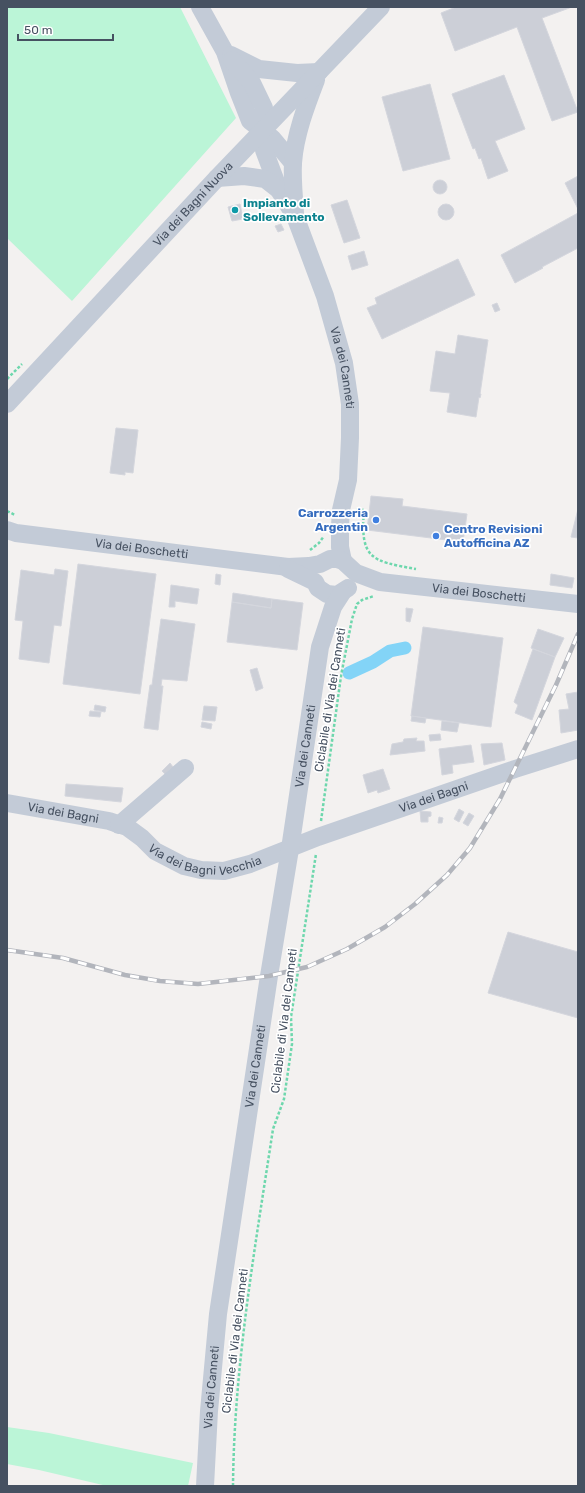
<svg xmlns="http://www.w3.org/2000/svg" width="585" height="1493" viewBox="0 0 585 1493" font-family="Rubik,sans-serif">
	<style>
		.green { fill: #bbf5d7 }
		.lines { fill: none; stroke-linecap: round; stroke-linejoin: round }
		.canal { stroke: #83d4f7; stroke-width: 13 }
		.building { fill: #cccfd7; stroke: #d4d6dd }
		.path { stroke: #6ed7ad; stroke-width: 2.5; stroke-dasharray: 3 2; stroke-linecap: butt }
		.minor { stroke: #c3cbd7; stroke-width: 18 }
		.rail-casing { stroke: #b2b5bc; stroke-width: 4.5 }
		.rail { stroke: #fff; stroke-width: 3; stroke-dasharray: 9; stroke-linecap: butt }
		.culture-dot { fill: #0f9aa8; stroke: #fff; stroke-width: 1.5 }
		.shop-dot { fill: #3f7fe0; stroke: #fff; stroke-width: 1.5 }
		.labels { text-anchor: middle; stroke-width: 3.5; stroke-linejoin: round; paint-order: stroke }
		.culture-label { font-size: 12px; font-weight: bold; fill: #0d838f; stroke: #fff; text-anchor: start }
		.street-label { font-size: 12px; fill: #465161; stroke: #fff }
		.shop-label { font-size: 12px; font-weight: bold; fill: #366cbe; stroke: #fff; text-anchor: end }
	</style>
	<rect width="100%" height="100%" fill="#f3f1f0"/>
	<!-- green -->
	<path class="green" d="M7,7H180L236,118L72,301L7,238Z
		M7,1427L49,1433L193,1463L188,1486H107L39,1470L7,1464Z"/>
	<g class="lines">
		<!-- canal -->
		<path class="canal" d="M349,673L373,662L390,651L405,648"/>
	</g>
	<!-- building -->
	<path class="building" d="M456,7H572L542,18L578,112L552,121L517,27L455,51L441,13Z
		M504,75L525,129L495,141L508,171L488,179L481,158L479,159L475,148L473,149L452,94Z
		M430,84L450,159L403,171L382,97Z
		M578,176V209L565,183Z
		M433 187a7 7 0 1 1 14 0a7 7 0 1 1-14 0Z
		M347,200L360,238L344,243L331,205Z
		M438 212a8 8 0 1 1 16 0a8 8 0 1 1-16 0Z
		M240,204L243,219L232,221L228,207Z
		M578,213V248L542,267L543,268L515,283L501,255Z
		M281,224L284,230L278,232L275,226Z
		M364,251L368,265L352,270L348,256Z
		M458,259L475,295L382,339L367,308L377,304L375,298Z
		M497,303L500,310L495,312L492,305Z
		M458,335L488,340L480,394H481L480,398L479,397L476,417L447,412L450,393L430,391L436,351L455,354Z
		M116,428L138,430L133,473L125,472V475L110,473Z
		M371,496L403,499L402,506L467,514L463,542L367,530Z
		M578,509V538L571,537Z
		M78,564L156,574L140,694L63,684Z
		M55,569L68,571L61,626L54,625L49,663L19,659L23,621L15,620L21,570L54,575Z
		M216,574L221,575L220,585L215,584Z
		M551,574L574,578L572,588L550,585Z
		M171,585L199,589L197,604L175,601V607H169Z
		M233,593L272,599L271,608L232,602Z
		M272,599L303,603L297,650L227,642L232,602L271,608Z
		M406,608L413,609L410,622L406,621Z
		M161,619L195,624L187,681L162,679L161,686H163L158,730L144,728L150,685H152Z
		M423,627L503,638L491,727L411,716Z
		M538,629L564,638L555,657L531,648Z
		M533,649L555,657L532,720L515,713L518,705L514,702Z
		M257,668L263,688L256,691L250,670Z
		M578,692V730L561,733L559,710L569,709L566,694Z
		M95,705L106,707L105,712L94,710Z
		M204,706L217,707L215,721L202,720Z
		M90,711L101,712L100,717L89,716Z
		M412,716L426,718L425,723L411,721Z
		M442,721L459,723L457,732L441,730Z
		M202,722L212,724L211,729L201,727Z
		M440,734L441,740L430,741L429,735Z
		M417,738L416,741H424L425,751L390,755L392,744L403,742L404,739Z
		M502,743L505,760L484,765L481,744Z
		M471,745L474,762L452,765L453,773L442,775L439,749Z
		M170,763L173,767L165,774L162,771Z
		M383,769L390,789L378,793L377,790L368,793L363,775Z
		M66,784L123,788L121,802L65,796Z
		M459,809L464,812L459,822L454,819Z
		M420,811L431,812V816L428,817V822H421Z
		M469,813L474,816L468,826L463,823Z
		M439,817L443,818L442,823H438Z
		M508,932L578,952V1018L488,993Z"/>
	<g class="lines">
		<!-- path -->
		<path class="path" d="M7,379L22,364
			M356,510H364C360,559 371,561 416,569
			M7,511L15,515
			M310,550L319,543L324,536
			M321,821L341,676L352,619L357,604L362,600L374,596
			M233,1486C234,1366 255,1248 273,1129L284,1099L292,1044L291,1017L316,854"/>
		<!-- minor -->
		<g class="minor">
			<path d="M200,7L225,52L239,93L250,121L272,138L293,163"/>
			<path d="M231,55L259,69L297,73L319,72"/>
			<path d="M232,60L252,83L264,108V150L279,190"/>
			<path id="s1" d="M217,178L244,176L265,179L279,190L295,216L325,296L344,363L350,404V438L348,480L341,510L340,526V547L343,561"/>
			<path d="M295,213C294,196 292,180 293,163C295,135 306,106 316,80"/>
			<path id="s2" d="M7,404L217,178L381,7"/>
			<path id="s3" d="M7,530L16,533L288,567L309,566L320,564L330,559H337L343,561L356,573L380,582L578,604"/>
			<path d="M288,569L315,582L318,588L327,594L337,595L348,588"/>
			<path id="s4" d="M7,803L109,821L127,827L142,838L155,851L184,866L201,870L224,871L250,864L318,837L515,769L578,749"/>
			<path d="M119,825L185,768"/>
			<path id="s5" d="M205,1486L209,1411L218,1314L269,976L290,849L320,647L333,607L342,593"/>
		</g>
		<!-- rail casing -->
		<g class="rail-casing">
			<path id="rail" d="M7,950L63,958L125,975L160,981L198,984L269,976L294,970L307,967L347,949L385,927L415,904L447,875L470,848L500,799L556,685L578,634"/>
		</g>
		<!-- rail -->
		<use href="#rail" class="rail"/>
	</g>
	<!-- markers -->
	<circle class="culture-dot" cx="235" cy="210" r="4"/>
	<g class="shop-dot">
		<circle cx="376" cy="520" r="4"/>
		<circle cx="436" cy="536" r="4"/>
	</g>
	<g class="labels">
		<!-- culture labels -->
		<g class="culture-label">
			<text x="243" y="207">Impianto di<tspan x="243" dy="14">Sollevamento</tspan></text>
		</g>
		<!-- street labels -->
		<g class="street-label">
			<text dy="4" stroke="none"><textPath href="#s2" startOffset="273">Via dei Bagni Nuova</textPath></text>
			<text dy="4" stroke="none"><textPath href="#s1" startOffset="256">Via dei Canneti</textPath></text>
			<text dy="4" stroke="none"><textPath href="#s3" startOffset="136">Via dei Boschetti</textPath></text>
			<text dy="4" stroke="none"><textPath href="#s3" startOffset="483">Via dei Boschetti</textPath></text>
			<text transform="translate(330 700) rotate(-81)" y="4">Ciclabile di Via dei Canneti</text>
			<text dy="4" stroke="none"><textPath href="#s5" startOffset="747">Via dei Canneti</textPath></text>
			<text dy="4" stroke="none"><textPath href="#s4" startOffset="455">Via dei Bagni</textPath></text>
			<text dy="4" stroke="none"><textPath href="#s4" startOffset="57">Via dei Bagni</textPath></text>
			<text dy="4" stroke="none"><textPath href="#s4" startOffset="212">Via dei Bagni Vecchia</textPath></text>
			<text transform="translate(284 1021) rotate(-83)" y="4">Ciclabile di Via dei Canneti</text>
			<text dy="4" stroke="none"><textPath href="#s5" startOffset="423">Via dei Canneti</textPath></text>
			<text transform="translate(235 1341) rotate(-83)" y="4">Ciclabile di Via dei Canneti</text>
			<text dy="4" stroke="none"><textPath href="#s5" startOffset="99">Via dei Canneti</textPath></text>
		</g>
		<!-- shop labels -->
		<g class="shop-label">
			<text x="368" y="517">Carrozzeria<tspan x="368" dy="14">Argentin</tspan></text>
			<text x="444" y="533" text-anchor="start">Centro Revisioni<tspan x="444" dy="14">Autofficina AZ</tspan></text>
		</g>
	</g>
	<!-- border -->
	<rect width="585" height="1493" fill="none" stroke="#465161" stroke-width="16"/>
	<!-- scale -->
	<path d="M18 34v6h95v-6" fill="none" stroke="#465161" stroke-width="2"/>
	<text x="24" y="34" font-size="12" fill="#465161" stroke="#ffffff" stroke-width="3" paint-order="stroke">50 m</text>
</svg>
